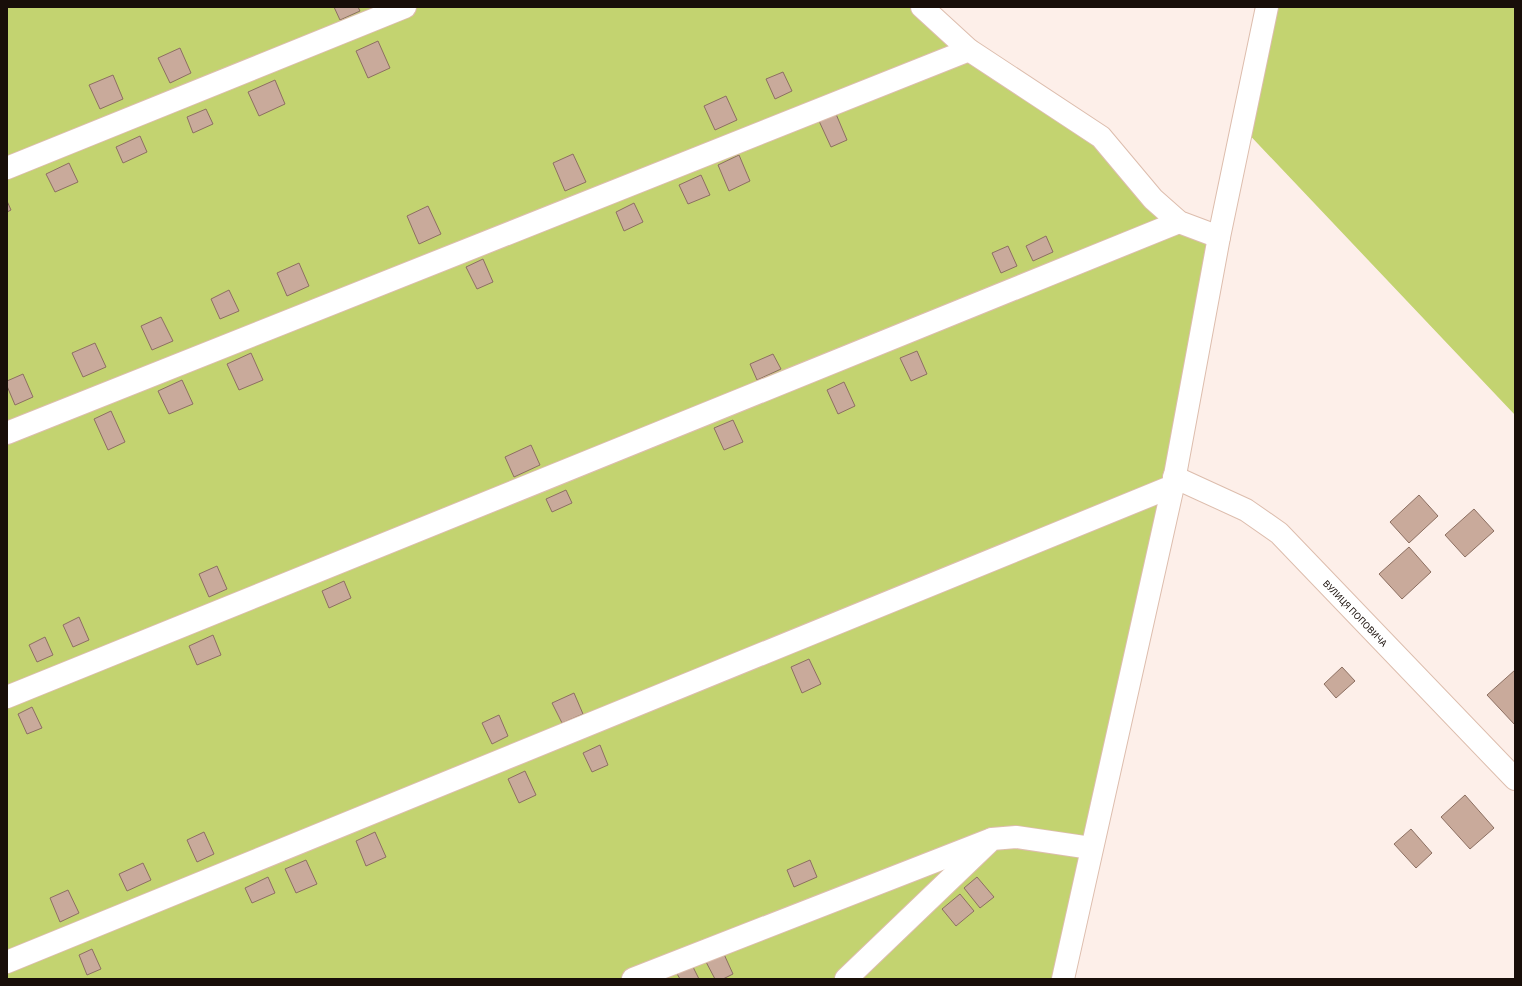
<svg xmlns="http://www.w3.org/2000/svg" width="1522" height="986" viewBox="0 0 1522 986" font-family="'Source Sans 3',sans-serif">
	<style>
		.green { fill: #c3d370 }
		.building { fill: #c9aa9b; stroke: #8c6f61 }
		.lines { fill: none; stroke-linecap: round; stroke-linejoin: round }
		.minor-casing { stroke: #ddbdad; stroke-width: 24 }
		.minor { stroke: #fff; stroke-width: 22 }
		.labels { text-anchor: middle; stroke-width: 3; stroke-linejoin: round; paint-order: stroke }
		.street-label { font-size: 10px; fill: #180e09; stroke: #fff }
	</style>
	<rect width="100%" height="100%" fill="#fdefe9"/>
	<!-- green -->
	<path class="green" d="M7,7H922L1101,137L1153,199L1219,237L1063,979H7Z
		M1267,7H1515V415L1242,127Z"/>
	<!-- building -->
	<path class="building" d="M334,7H358L360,11L340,20Z
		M378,41L390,68L368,78L356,51Z
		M180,48L191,73L170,83L158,58Z
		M783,72L792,91L775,99L766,79Z
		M113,75L123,99L100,109L89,85Z
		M275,80L285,104L259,116L248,92Z
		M726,96L737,120L715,130L704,106Z
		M206,109L213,124L193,133L187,117Z
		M836,114L847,140L831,147L819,121Z
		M140,136L147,152L123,163L116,147Z
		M573,154L586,182L565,191L553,163Z
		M739,155L750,181L729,191L718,165Z
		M69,163L78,182L55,192L46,174Z
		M701,175L710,195L688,204L679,185Z
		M7,201L11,210L7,212Z
		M634,203L643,222L624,231L616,212Z
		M428,206L441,234L419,244L407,216Z
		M1046,236L1053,252L1033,261L1026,246Z
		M1008,246L1017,266L1001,273L992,253Z
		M483,259L493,282L477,289L466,267Z
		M299,263L309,286L287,296L277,273Z
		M229,290L239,311L220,319L211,299Z
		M161,317L173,341L152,350L141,326Z
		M95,343L106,367L83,377L72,353Z
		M917,351L927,374L911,381L900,358Z
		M251,353L263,380L239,390L227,364Z
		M773,354L781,369L757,380L750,364Z
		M23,374L33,397L15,405L7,386V381Z
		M182,380L193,404L169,414L158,391Z
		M844,382L855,406L838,414L827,390Z
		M111,411L125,442L108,450L94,419Z
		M733,420L743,442L724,450L714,428Z
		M531,445L540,465L514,477L505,457Z
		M566,490L572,503L552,512L546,499Z
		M1419,495L1438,516L1409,543L1390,522Z
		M1474,509L1494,531L1465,557L1445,535Z
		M1409,547L1431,572L1402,599L1379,574Z
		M217,566L227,589L209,597L199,574Z
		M344,581L351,598L329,608L322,591Z
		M79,617L89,640L73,647L63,625Z
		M213,635L221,655L197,665L189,646Z
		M45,637L53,655L37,662L29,645Z
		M809,659L821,684L802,693L791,667Z
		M1342,667L1355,681L1336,698L1324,684Z
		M1515,670V725L1487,695Z
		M574,693L583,714L562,723L552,703Z
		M32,707L42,728L27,734L18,714Z
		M499,715L508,736L492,744L482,723Z
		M600,745L608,765L592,772L583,753Z
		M525,771L536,795L519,803L508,779Z
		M1465,795L1494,828L1470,849L1441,817Z
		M1411,829L1432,853L1416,868L1394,844Z
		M204,832L214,854L197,862L187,840Z
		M375,832L386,857L366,866L356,841Z
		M306,860L317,884L296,893L285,869Z
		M810,860L817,877L794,887L787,870Z
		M143,863L151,880L127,891L119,874Z
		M268,877L275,893L252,903L245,888Z
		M977,877L994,897L980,908L964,888Z
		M68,890L79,913L60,922L50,898Z
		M960,894L974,911L956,926L942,909Z
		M92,949L101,969L87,975L79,955Z
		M723,952L733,974L723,979H715L705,960Z
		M692,965L699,979H680L676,972Z"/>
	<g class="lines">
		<!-- minor casing -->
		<g class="minor-casing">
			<g id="minor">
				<path d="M922,7L969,50L1101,137L1153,199L1179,222L1219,237"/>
				<path d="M7,168L405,7"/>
				<path d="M7,433L969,50"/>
				<path id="s1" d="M1174,477L1246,510L1279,533L1515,779"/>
				<path d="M7,697L1179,222"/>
				<path d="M7,962L1173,486"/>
				<path d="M633,979L992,839"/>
				<path d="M846,979L992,839L1016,837L1091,848"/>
				<path d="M1063,979L1173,486L1219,237L1267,7"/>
			</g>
		</g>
		<!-- minor -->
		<use href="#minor" class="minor"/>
	</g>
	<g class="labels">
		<!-- street labels -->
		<g class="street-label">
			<text dy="4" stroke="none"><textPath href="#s1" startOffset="230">ВУЛИЦЯ ПОПОВИЧА</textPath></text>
		</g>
	</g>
	<!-- border -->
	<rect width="1522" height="986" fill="none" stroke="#180e09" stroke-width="16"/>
</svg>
